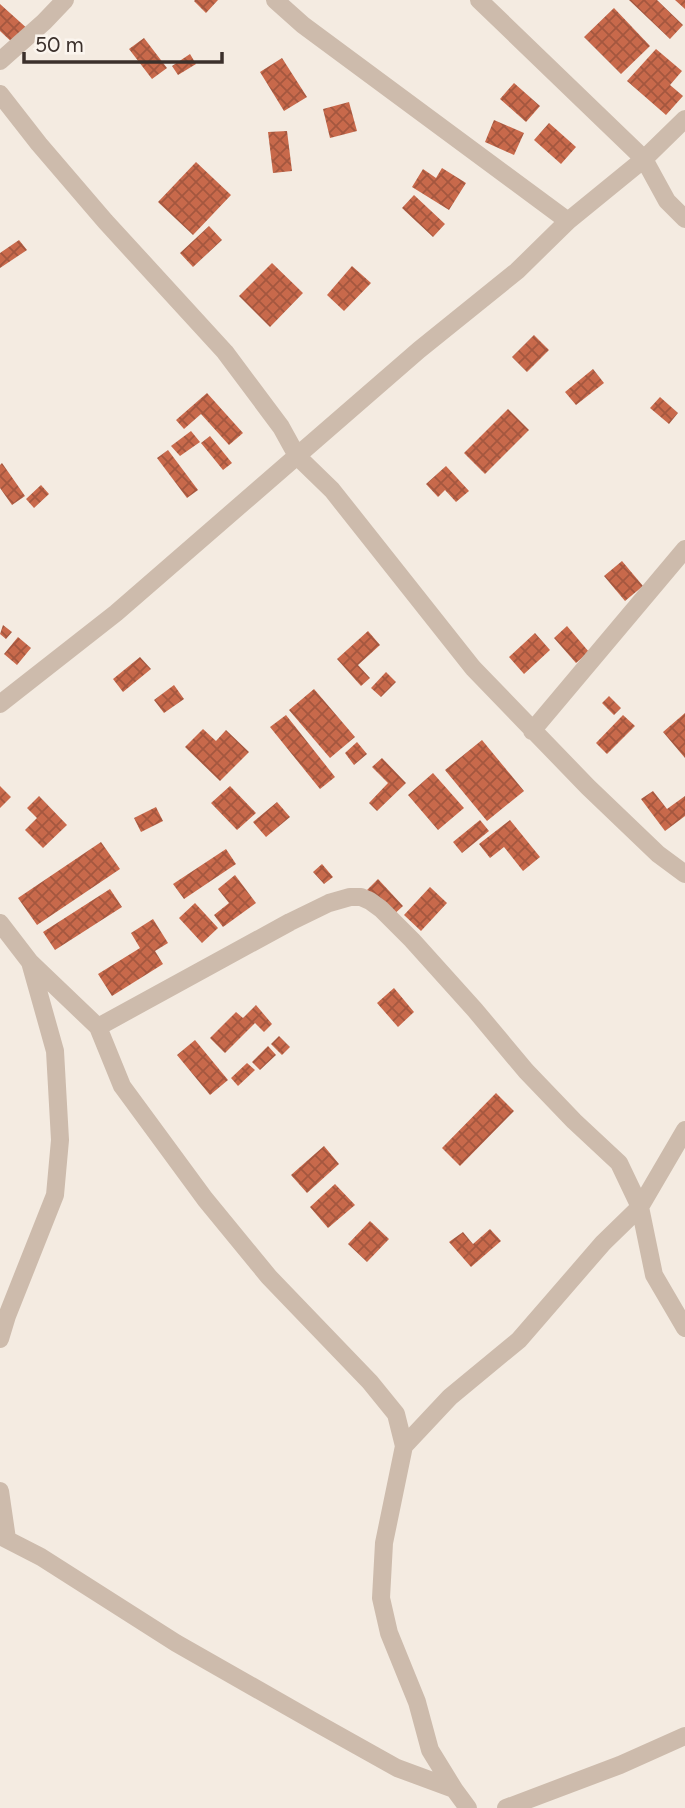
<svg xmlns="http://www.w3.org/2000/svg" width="685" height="1808" viewBox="0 0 685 1808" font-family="Figtree,sans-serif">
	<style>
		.building { fill: url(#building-cross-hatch) }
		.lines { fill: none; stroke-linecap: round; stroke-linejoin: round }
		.minor { stroke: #cdbbac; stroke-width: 18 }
	</style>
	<defs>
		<pattern id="building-cross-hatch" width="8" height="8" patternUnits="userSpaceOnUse" patternTransform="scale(1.75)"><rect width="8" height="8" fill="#c8694b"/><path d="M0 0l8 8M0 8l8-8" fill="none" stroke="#a4573f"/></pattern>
	</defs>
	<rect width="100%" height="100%" fill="#f4ebe1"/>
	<!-- building -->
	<path class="building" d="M195,0H218L206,13L194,1Z
		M629,0H657L683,25L670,39Z
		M675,0H685V9Z
		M0,4L30,31L16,46L0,31Z
		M614,8L650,46L621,74L584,37Z
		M144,38L167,68L152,79L129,49Z
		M656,49L682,71L670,85L683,96L666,115L627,81Z
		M190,54L196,64L178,75L172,66Z
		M282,58L307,97L284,111L260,72Z
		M514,83L540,106L526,122L500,99Z
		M349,102L357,131L330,138L323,109Z
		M494,120L524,133L514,155L485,142Z
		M549,123L576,147L561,164L534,140Z
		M287,131L292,171L273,173L268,132Z
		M196,162L231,195L193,235L158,202Z
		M442,168L466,183L449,210L412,187L423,169L436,178Z
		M414,195L445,224L433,237L402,208Z
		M209,226L222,240L193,267L180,253Z
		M19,240L27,250L0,268V253Z
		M272,263L303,293L270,327L239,296Z
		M352,266L371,283L344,311L327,295Z
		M534,335L549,350L527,372L512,357Z
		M593,369L604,383L576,405L565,392Z
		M207,393L243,433L229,445L201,414L184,429L176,420Z
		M660,397L678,413L669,424L650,408Z
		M508,409L529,430L485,474L464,453Z
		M191,431L200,442L180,456L171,446Z
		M210,436L232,463L223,470L201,443Z
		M168,450L198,490L187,498L157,458Z
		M2,463L25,496L12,505L0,488V465Z
		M446,466L469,491L456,502L445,490L438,497L426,484Z
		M41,485L49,494L34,508L26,499Z
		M622,561L643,586L625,601L604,576Z
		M3,625L12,632L6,639L0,634Z
		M567,626L589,652L576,663L554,638Z
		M368,631L380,645L358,665L370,678L361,686L337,659Z
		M535,633L550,650L524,674L509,657Z
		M18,637L31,648L17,665L4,654Z
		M140,657L151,669L123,692L113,679Z
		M386,672L396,682L381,697L371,688Z
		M174,685L184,699L164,713L154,700Z
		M314,689L355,737L330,758L289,710Z
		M609,696L621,708L614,715L602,703Z
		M685,713V758L663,732Z
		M286,715L335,777L320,789L270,727Z
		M623,715L635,726L607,754L596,743Z
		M203,729L216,741L226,730L249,752L220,781L185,747Z
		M482,740L524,791L487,821L445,770Z
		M357,742L367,754L354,765L345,753Z
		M382,758L406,783L377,811L369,803L388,783L372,767Z
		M433,773L464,808L438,830L408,795Z
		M0,786L11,797L0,808Z
		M230,786L256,813L237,830L211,803Z
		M653,791L667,809L685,796V816L665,831L641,799Z
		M39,796L67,825L43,848L25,830L37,818L27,808Z
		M277,802L290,817L266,837L253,822Z
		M156,807L163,821L141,832L134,818Z
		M480,820L489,831L462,853L453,842Z
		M510,820L540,857L523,871L504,847L490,858L479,844Z
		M101,842L120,869L37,925L18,898Z
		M226,849L236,864L184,899L173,884Z
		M322,864L333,877L324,884L313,872Z
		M235,875L256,903L223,927L214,915L229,903L218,889Z
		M378,879L403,906L390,918L366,891Z
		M430,887L447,903L421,931L404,915Z
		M110,889L122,907L55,950L43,932Z
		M195,903L218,928L202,943L179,918Z
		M153,919L168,943L155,951L163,964L112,996L98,974L140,948L131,933Z
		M394,988L414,1012L398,1027L377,1003Z
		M256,1005L272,1024L264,1032L255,1023L225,1053L210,1038L236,1012L243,1018Z
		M279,1036L290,1047L282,1055L271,1044Z
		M195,1040L228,1080L210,1095L177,1055Z
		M268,1046L276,1055L260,1070L252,1062Z
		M247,1063L255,1070L238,1086L231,1078Z
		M496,1093L514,1111L460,1166L442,1148Z
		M324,1146L339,1164L307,1193L291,1175Z
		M335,1184L355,1205L328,1228L310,1207Z
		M370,1221L389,1239L367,1262L348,1244Z
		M490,1229L501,1241L471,1267L449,1242L463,1232L473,1244Z"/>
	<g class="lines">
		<!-- minor -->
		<path class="minor" d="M275,0L303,25L568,221
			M479,0L644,159L667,201L685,219
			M0,61L44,22L65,0
			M0,94L39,144L105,221L225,352L281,427L297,456L332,490L473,668L588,787L658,854L685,874
			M0,704L116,613L419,350L517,271L568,221L644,159L685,119
			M532,731L685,549
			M0,923L30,962L98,1027L122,1086L205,1199L269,1277L370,1382L396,1414L404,1446L384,1543L381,1598L389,1633L417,1702L430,1750L454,1789
			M98,1027L290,922L329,903L350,897H361L370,901L381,909L412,940L475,1010L526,1071L574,1121L619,1163L640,1207L654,1275L685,1328
			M0,1339L7,1316L55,1195L60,1140L55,1051L30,962
			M404,1446L450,1397L519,1340L603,1243L640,1207L685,1130
			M0,1491L7,1539
			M0,1536L41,1557L176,1643L313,1721L397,1768L454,1789L468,1808
			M506,1808L620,1765L685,1736"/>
	</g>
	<!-- scale -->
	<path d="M24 52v10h198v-10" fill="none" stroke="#3b302b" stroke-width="3.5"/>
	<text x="35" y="52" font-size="21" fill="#3b302b" stroke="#fbf5ee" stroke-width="5" paint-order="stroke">50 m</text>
</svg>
